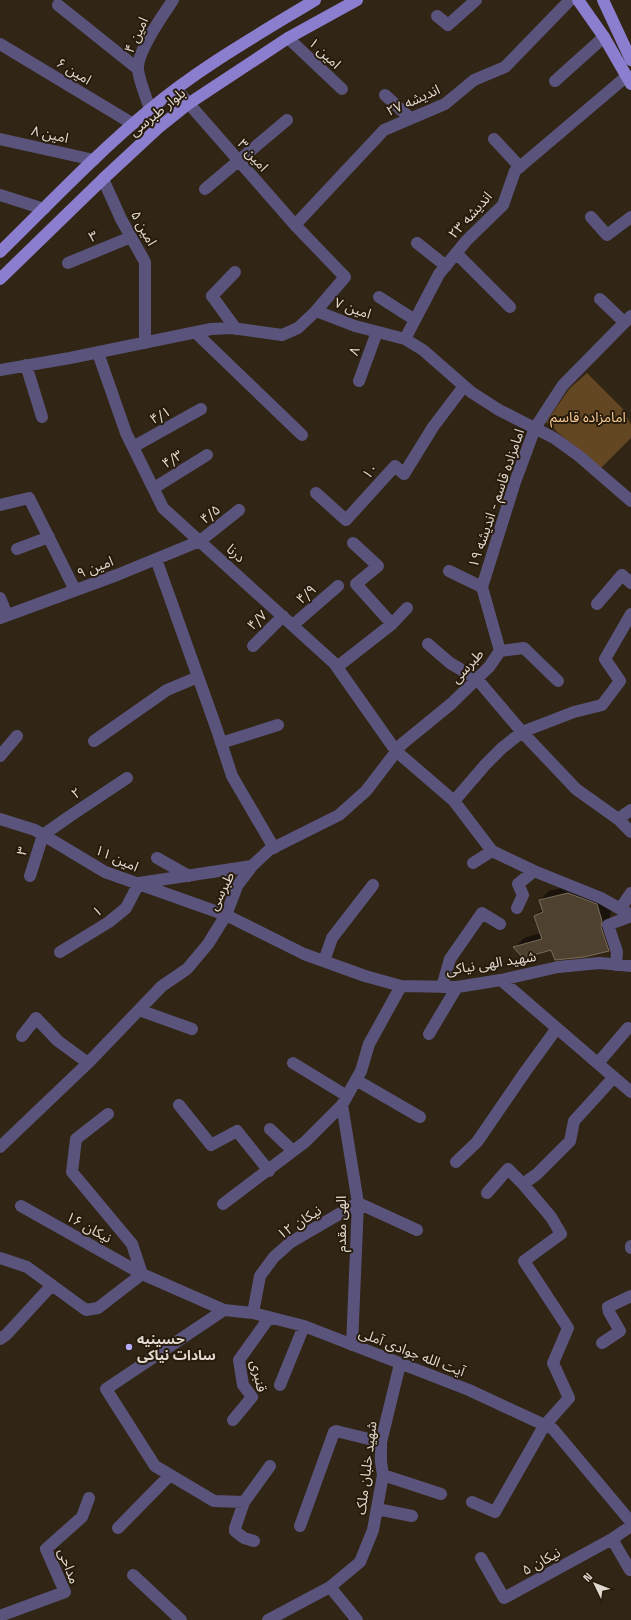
<svg xmlns="http://www.w3.org/2000/svg" width="631" height="1620" viewBox="0 0 631 1620" font-family="'Space Grotesk','Noto Sans Arabic',sans-serif">
	<style>
		.green { fill: #634722 }
		.shadow { fill: #0007 }
		.building { fill: #4e4130; stroke: #7b6d5b }
		.lines { fill: none; stroke-linecap: round; stroke-linejoin: round }
		.minor { stroke: #5a547c; stroke-width: 12 }
		.major { stroke: #8c7ecf; stroke-width: 12 }
		.poi-dot { fill: #b6acf8; stroke: #271b0c; stroke-width: 1.5 }
		.labels { text-anchor: middle; stroke-width: 4; stroke-linejoin: round; paint-order: stroke }
		.street-label { font-size: 14px; fill: #e1d9cf; stroke: #271b0c }
		.park-label { font-size: 14px; fill: #f8cb92; stroke: #271b0c }
		.poi-label { font-size: 14px; font-weight: bold; fill: #e1d9cf; stroke: #271b0c; text-anchor: start }
	</style>
	<rect width="100%" height="100%" fill="#312515"/>
	<!-- green -->
	<path class="green" d="M587,373L623,409L631,425V438L600,469L546,422L570,388Z"/>
	<!-- shadow -->
	<path class="shadow" d="M578,884L606,895L611,911L610,917L618,941L608,950L515,947L524,938L541,933L535,917L543,908L540,900L549,891Z"/>
	<!-- building -->
	<path class="building" d="M568,893L597,904L602,921L601,927L609,951L584,957L555,960L551,950L523,958L513,947L542,939L534,916L543,912L539,900Z"/>
	<g class="lines">
		<!-- minor -->
		<path class="minor" d="M58,5L138,69
			M437,16L448,25L476,0
			M288,38L342,89
			M0,44L133,124
			M555,81L604,37
			M176,89L295,225L345,277L316,311
			M385,95L410,118
			M150,109C146,97 140,83 138,70C136,52 163,15 173,0
			M0,139L94,160
			M494,139L520,167
			M103,179L121,219L145,262V343
			M205,189L287,120
			M0,195L44,209
			M591,217L607,235L631,217
			M295,225L384,130L445,104L474,80L505,67L570,0
			M417,243L446,266
			M456,253L510,307
			M68,263L131,237
			M235,272L212,296L236,329
			M379,297L415,320
			M600,299L624,322
			M196,333L302,435
			M405,339L439,274L467,240L503,205L515,171L627,76
			M98,353L126,433L163,508L334,663L396,751L454,801L492,851L534,871L601,898L631,915
			M26,365L42,417
			M0,370L70,358L211,329L232,328L282,335L298,328L316,311L355,326L405,339L423,350L471,392L499,410L554,438L579,456L631,501
			M359,381L377,332
			M133,447L201,409
			M154,488L207,455
			M316,493L346,520L395,466L404,474L433,427L464,386
			M0,505L29,498L75,590
			M17,549L49,537
			M156,559L217,730L232,776L274,848
			M449,571L482,587
			M0,598L7,615
			M597,604L622,575L631,583
			M0,618L117,575L200,541L239,510
			M392,624L407,608
			M293,625L338,586
			M428,644L450,663L477,679L522,732L576,789L618,819L631,832
			M253,646L283,616
			M500,651L482,587L515,482L535,428L563,385L631,316
			M500,651L524,648L558,681
			M337,667L392,624L356,584L378,566L353,543
			M94,741L167,690L198,677
			M221,743L278,725
			M0,756L17,736
			M454,801L485,765L502,748L522,732L574,712L602,705L620,681L605,659L631,614
			M0,819L35,830L105,872L226,915L304,954L365,976L401,986L457,987L501,980L558,967L600,963L631,966
			M618,819L631,810
			M157,858L189,876
			M473,863L492,851
			M30,876L43,835L70,816L127,778
			M517,908L523,895L518,884L534,871
			M620,909L631,893
			M60,952L109,922L126,908L139,883L252,866
			M324,961L332,938L373,885
			M616,965L617,952L608,925L631,916
			M501,980L631,1092
			M442,987L450,959L482,913L500,924
			M139,1010L192,1029
			M429,1034L457,987
			M22,1036L36,1018L58,1041L88,1063
			M293,1063L347,1096
			M598,1063L628,1028
			M356,1080L420,1117
			M179,1105L211,1145L237,1131L269,1171
			M342,1105L358,1203L352,1345
			M108,1114L76,1139L72,1172L132,1244L142,1274
			M270,1129L293,1151
			M0,1147L88,1063L162,986L187,969L208,944L226,915L237,886L252,866L269,850L339,815L366,791L402,744L451,704L489,667L500,651
			M456,1162L477,1142L525,1072L557,1028
			M487,1193L508,1169L523,1184
			M223,1204L305,1142L342,1105L361,1071L369,1044L401,986
			M21,1206L142,1274L224,1310L253,1313L304,1326L469,1390L553,1429L631,1522
			M631,1246V1248
			M0,1258L27,1267L86,1310L98,1308L142,1274
			M224,1310L106,1389L155,1466L214,1501L244,1502L235,1528V1531L244,1538L254,1541
			M253,1313L260,1276L274,1257L291,1242L358,1203L417,1230
			M0,1339L6,1335L52,1285
			M602,1343L620,1331L609,1312L608,1307L631,1296
			M280,1385L304,1326
			M233,1420L252,1397L243,1385L239,1360L269,1318
			M383,1475L441,1494
			M244,1502L270,1466
			M472,1502L495,1512L544,1426L569,1398L553,1363L568,1328L524,1261L561,1234L551,1217L523,1184L537,1174L570,1141L574,1121L614,1077
			M377,1509L412,1516
			M300,1526L334,1432L336,1431L381,1442
			M118,1528L170,1475
			M612,1539L630,1570
			M481,1558L504,1598L612,1539L631,1526
			M133,1575L181,1620
			M330,1587L357,1620
			M0,1616L65,1592L46,1549L82,1517L89,1498
			M268,1620L330,1587L360,1562L373,1530L383,1475L381,1462V1442L400,1364"/>
		<!-- major -->
		<path class="major" d="M578,0L604,37L631,84
			M603,0L631,60
			M0,252C49,204 96,154 149,110C199,68 259,34 315,0
			M0,279L103,179L158,128L188,104L288,38L357,0"/>
	</g>
	<!-- markers -->
	<circle class="poi-dot" cx="129" cy="1347" r="4"/>
	<g class="labels">
		<!-- street labels -->
		<g class="street-label">
			<text transform="translate(136 35) rotate(-65)" y="5">امین ۴</text>
			<text transform="translate(325 53) rotate(43)" y="5">امین ۱</text>
			<text transform="translate(74 71) rotate(31)" y="5">امین ۶</text>
			<text transform="translate(413 100) rotate(-24)" y="5">اندیشه ۲۷</text>
			<text transform="translate(157 112) rotate(-39)" y="5">بلوار طبرسی</text>
			<text transform="translate(50 134) rotate(13)" y="5">امین ۸</text>
			<text transform="translate(253 155) rotate(48)" y="5">امین ۳</text>
			<text transform="translate(470 215) rotate(-48)" y="5">اندیشه ۲۳</text>
			<text transform="translate(144 228) rotate(61)" y="5">امین ۵</text>
			<text transform="translate(93 236) rotate(-23)" y="5">۳</text>
			<text transform="translate(353 308) rotate(19)" y="5">امین ۷</text>
			<text transform="translate(354 351) rotate(-70)" y="5">۸</text>
			<text transform="translate(160 415) rotate(-29)" y="5">۴/۱</text>
			<text transform="translate(172 459) rotate(-32)" y="5">۴/۳</text>
			<text transform="translate(370 471) rotate(-48)" y="5">۱۰</text>
			<text transform="translate(496 498) rotate(-71)" y="5">امامزاده قاسم - اندیشه ۱۹</text>
			<text transform="translate(210 514) rotate(-38)" y="5">۴/۵</text>
			<text transform="translate(236 553) rotate(42)" y="5">درنا</text>
			<text transform="translate(95 567) rotate(-21)" y="5">امین ۹</text>
			<text transform="translate(306 594) rotate(-42)" y="5">۴/۹</text>
			<text transform="translate(257 620) rotate(-44)" y="5">۴/۷</text>
			<text transform="translate(467 666) rotate(-47)" y="5">طبرسی</text>
			<text transform="translate(76 793) rotate(-33)" y="5">۲</text>
			<text transform="translate(22 851) rotate(-73)" y="5">۳</text>
			<text transform="translate(117 858) rotate(24)" y="5">امین ۱۱</text>
			<text transform="translate(221 891) rotate(-63)" y="5">طبرسی</text>
			<text transform="translate(97 911) rotate(-34)" y="5">۱</text>
			<text transform="translate(491 963) rotate(-9)" y="5">شهید الهی نیاکی</text>
			<text transform="translate(299 1222) rotate(-33)" y="5">نیکان ۱۲</text>
			<text transform="translate(341 1224) rotate(-90)" y="5">الهی مقدم</text>
			<text transform="translate(89 1227) rotate(29)" y="5">نیکان ۱۶</text>
			<text transform="translate(412 1352) rotate(21)" y="5">آیت الله جوادی آملی</text>
			<text transform="translate(259 1376) rotate(77)" y="5">قنبری</text>
			<text transform="translate(366 1468) rotate(-83)" y="5">شهید خلبان ملک</text>
			<text transform="translate(541 1561) rotate(-29)" y="5">نیکان ۵</text>
			<text transform="translate(69 1566) rotate(70)" y="5">مداحی</text>
		</g>
		<!-- park labels -->
		<g class="park-label">
			<text x="588" y="422">امامزاده قاسم</text>
		</g>
		<!-- poi labels -->
		<g class="poi-label">
			<text x="137" y="1344">حسینیه<tspan x="137" dy="16">سادات نیاکی</tspan></text>
		</g>
	</g>
	<!-- north arrow -->
	<g transform="translate(595 1584) rotate(313)" stroke="#271b0c" stroke-width="3" paint-order="stroke">
	<path d="M0-3L7 15L0 10L-7 15Z" fill="#e1d9cf"/>
	<text y="-6" font-size="11" font-weight="bold" text-anchor="middle" fill="#e1d9cf">N</text>
	</g>
</svg>
